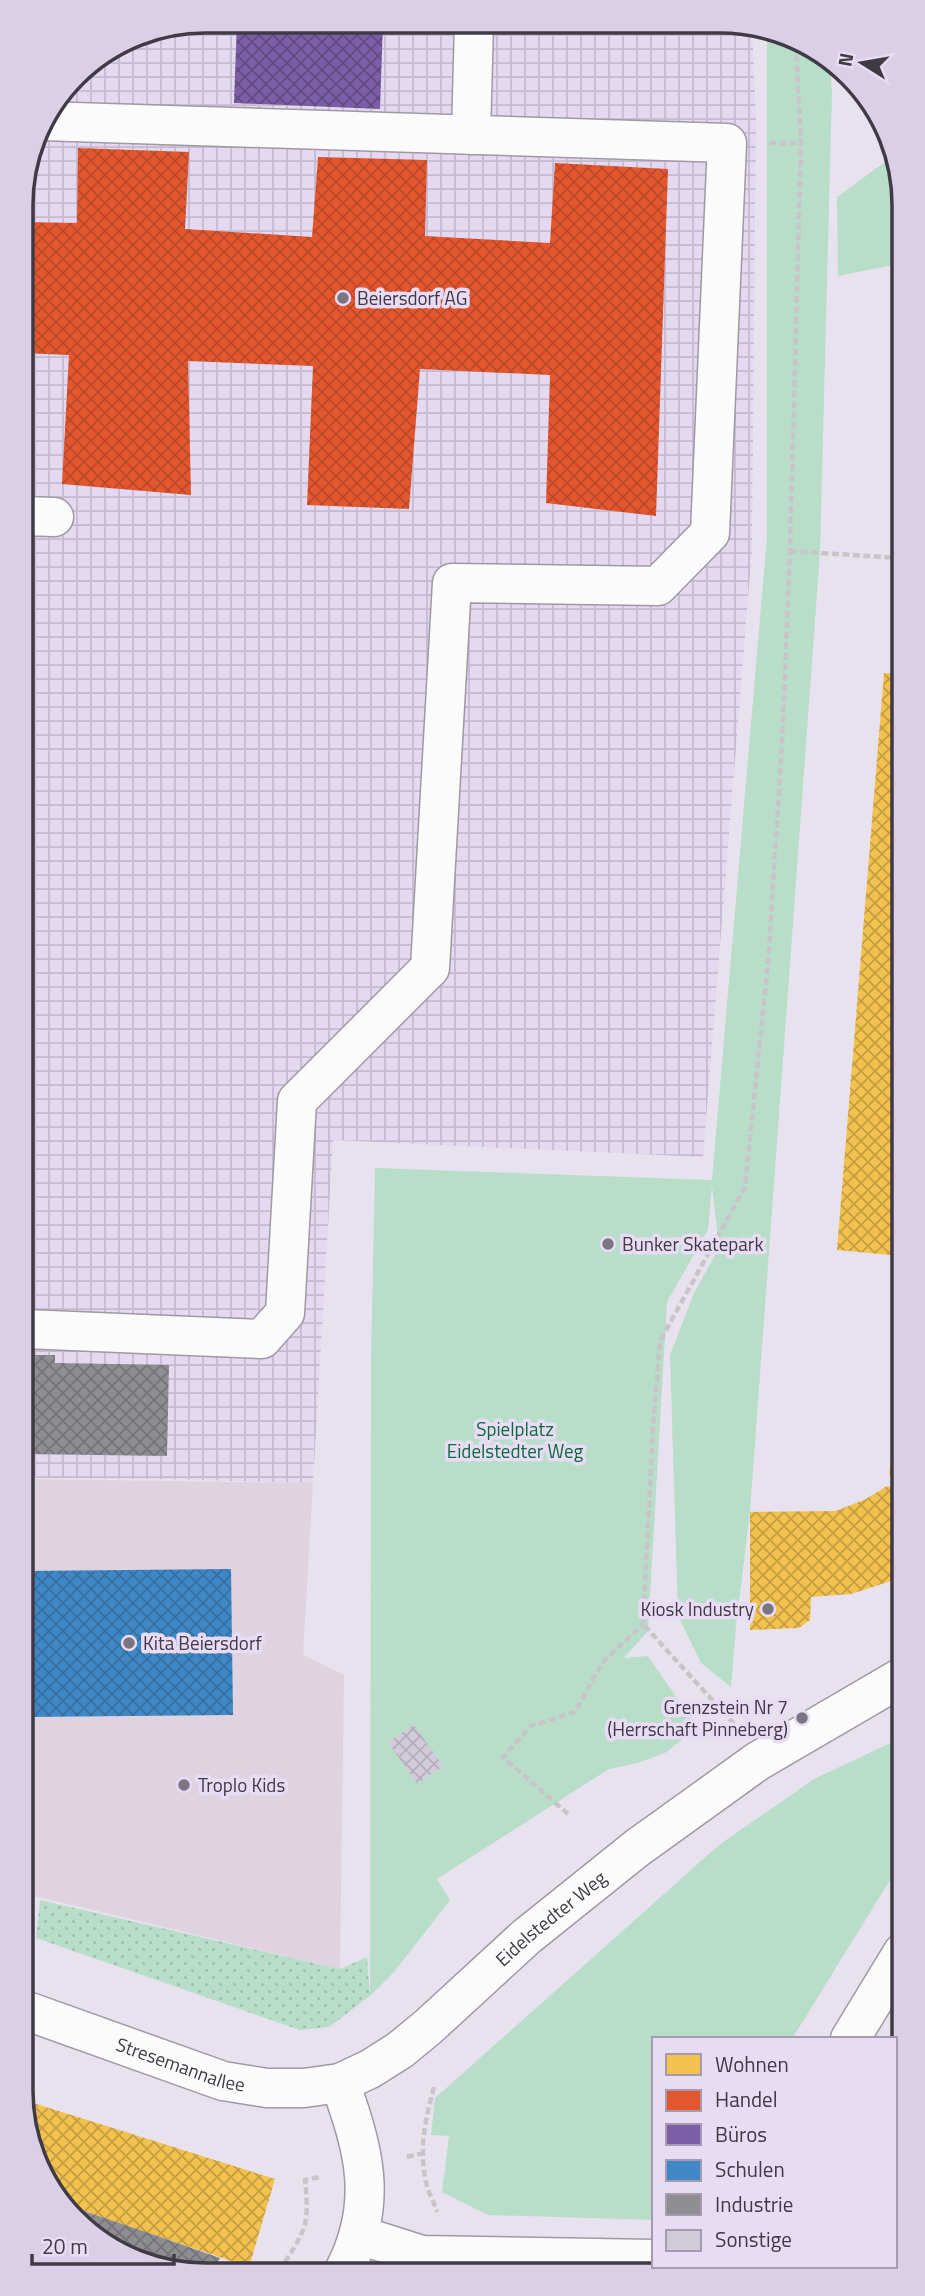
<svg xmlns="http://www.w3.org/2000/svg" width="925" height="2296" viewBox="0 0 925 2296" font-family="'Titillium Web',sans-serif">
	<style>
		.industrial { fill: url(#industrial-grid) }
		.education { fill: #dfd3e0 }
		.grass { fill: url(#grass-dots) }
		.green { fill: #b8deca }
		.homes { fill: url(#homes-cross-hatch) }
		.shops { fill: url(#shops-cross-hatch) }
		.offices { fill: url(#offices-cross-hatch) }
		.schools { fill: url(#schools-cross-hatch) }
		.industry { fill: url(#industry-cross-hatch) }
		.building { fill: url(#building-cross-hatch) }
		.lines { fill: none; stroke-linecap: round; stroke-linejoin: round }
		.minor-casing { stroke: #9e99a3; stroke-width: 41 }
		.path { stroke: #c8c5c9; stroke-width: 4.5; stroke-dasharray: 7 3.5; stroke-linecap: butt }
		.minor { stroke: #fcfbfc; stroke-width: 38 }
		.poi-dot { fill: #7a7580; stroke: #e8dcf4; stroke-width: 2.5 }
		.labels { text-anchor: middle; stroke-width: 7; stroke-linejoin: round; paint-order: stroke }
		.poi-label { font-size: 19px; fill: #3f3a44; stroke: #e8dcf4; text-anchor: start }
		.park-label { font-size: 19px; fill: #0e693d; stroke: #e8dcf4 }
		.street-label { font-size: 19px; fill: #3f3a44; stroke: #e8dcf4 }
		.rim { fill: none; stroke: #3f3a44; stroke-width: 3.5 }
	</style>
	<defs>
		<pattern id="industrial-grid" width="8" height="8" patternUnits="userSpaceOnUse" patternTransform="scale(1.75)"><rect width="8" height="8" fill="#e4d9f0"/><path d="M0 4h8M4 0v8" fill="none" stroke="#c5bbcf"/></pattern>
		<pattern id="grass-dots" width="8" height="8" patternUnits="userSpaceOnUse" patternTransform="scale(1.75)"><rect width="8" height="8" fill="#b8deca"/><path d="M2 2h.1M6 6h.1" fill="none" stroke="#9fbfaf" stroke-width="1.8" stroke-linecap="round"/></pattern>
		<pattern id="homes-cross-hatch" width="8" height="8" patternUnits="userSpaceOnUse" patternTransform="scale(1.75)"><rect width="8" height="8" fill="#f2c14e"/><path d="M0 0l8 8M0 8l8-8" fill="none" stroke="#c59e42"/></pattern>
		<pattern id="shops-cross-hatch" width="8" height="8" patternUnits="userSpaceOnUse" patternTransform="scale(1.75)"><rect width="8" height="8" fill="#e4572e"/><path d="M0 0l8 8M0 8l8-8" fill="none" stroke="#ba4929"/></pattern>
		<pattern id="offices-cross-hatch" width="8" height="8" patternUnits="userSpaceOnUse" patternTransform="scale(1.75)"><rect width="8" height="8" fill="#7b5ea7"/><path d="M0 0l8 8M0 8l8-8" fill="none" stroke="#614b82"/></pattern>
		<pattern id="schools-cross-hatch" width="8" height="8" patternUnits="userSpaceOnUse" patternTransform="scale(1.75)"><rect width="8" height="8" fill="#3f88c5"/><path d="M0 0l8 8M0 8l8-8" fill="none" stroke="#3670a2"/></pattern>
		<pattern id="industry-cross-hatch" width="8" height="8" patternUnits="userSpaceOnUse" patternTransform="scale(1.75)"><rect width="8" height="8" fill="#8d8d92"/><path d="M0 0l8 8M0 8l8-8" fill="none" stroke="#757479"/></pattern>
		<pattern id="building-cross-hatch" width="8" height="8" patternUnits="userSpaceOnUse" patternTransform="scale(1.75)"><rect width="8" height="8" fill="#d1cad9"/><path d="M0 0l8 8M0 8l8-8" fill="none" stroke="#b4aebb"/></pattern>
	</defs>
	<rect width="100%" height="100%" fill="#e8e2ee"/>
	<!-- industrial -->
	<path class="industrial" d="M205,21L752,24L756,118L752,549L703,1157L333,1140L313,1483L157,1479L25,1478L21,193L40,123L83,67L135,35Z"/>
	<!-- education -->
	<path class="education" d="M25,1479L313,1483L303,1655L344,1675L340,1969L26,1894Z"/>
	<!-- grass -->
	<path class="grass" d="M40,1900L340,1969L367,1957L370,1996L329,2027L300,2030L36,1938Z"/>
	<!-- green -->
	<path class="green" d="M767,30L830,64L832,91L820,553L750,1512L736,1626L731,1687L701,1663L678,1616L670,1355L694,1293L719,1248L712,1186L708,1230L667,1302L648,1631L624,1658L648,1656L697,1727L667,1752L638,1763L609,1769L437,1879L450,1900L395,1971L370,1996L371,1361L375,1168L712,1180L767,536Z
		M896,154L898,158V264L838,276L837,197Z
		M903,1737V1859L792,2039H654V2220L488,2215L442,2192L449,2136L431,2135L435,2098L719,1845L814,1779Z"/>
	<!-- homes -->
	<path class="homes" d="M884,673L899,674L901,1256L837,1250Z
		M900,1395H902V1477L889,1475Z
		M887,1486L902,1488V1567L900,1578L851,1594L811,1597L810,1620L799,1628L750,1630V1512L836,1511L866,1499Z
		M27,2101L275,2179L249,2267L66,2205L27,2138Z"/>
	<!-- shops -->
	<path class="shops" d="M78,148L189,152L185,229L312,237L318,157L427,160L425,236L550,243L555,163L668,169L656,516L546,503L550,375L420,369L409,509L307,505L313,366L188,361L191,495L62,484L69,355L22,353V222L77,223Z"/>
	<!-- offices -->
	<path class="offices" d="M237,21L383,22L380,109L234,103Z"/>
	<!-- schools -->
	<path class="schools" d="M231,1569L233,1715L26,1717L25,1571Z"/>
	<!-- industry -->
	<path class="industry" d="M25,1355H55V1363L169,1365L167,1456L25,1454Z
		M66,2205L149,2233L220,2258L211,2271L169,2272L75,2221Z"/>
	<!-- building -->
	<path class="building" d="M414,1725L443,1766L417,1784L388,1742Z"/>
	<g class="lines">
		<!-- minor casing -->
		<g class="minor-casing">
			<g id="minor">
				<path d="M471,135L474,23"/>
				<path d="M22,516L54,517"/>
				<path d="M25,1329L262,1339L285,1313L297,1101L430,968L452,583L658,586L710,533L727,143L42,121"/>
				<path id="s1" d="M27,2011L223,2081L267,2088H304L340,2083L370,2069L400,2050L428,2027L526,1937L637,1848L758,1761L902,1677"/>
				<path d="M850,2039L903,1952"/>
				<path d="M340,2083C364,2150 379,2203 344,2271"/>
				<path d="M359,2235L422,2255L654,2259"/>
				<path d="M704,2266L711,2269"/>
			</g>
		</g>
		<!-- path -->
		<path class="path" d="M769,143H801
			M790,551L899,558
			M734,1724L643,1624L653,1427L660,1341L745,1187L768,964L782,744L790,551L801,143L796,46
			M568,1814L503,1757L531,1726L575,1712L602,1663L643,1624
			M434,2087C425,2120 418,2151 427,2186C429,2195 435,2203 437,2212
			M407,2157L423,2153
			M279,2271C305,2231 310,2228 305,2180L320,2177"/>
		<!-- minor -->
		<use href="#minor" class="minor"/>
	</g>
	<!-- markers -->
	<g class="poi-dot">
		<circle cx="343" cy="298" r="7"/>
		<circle cx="608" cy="1244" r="7"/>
		<circle cx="768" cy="1609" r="7"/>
		<circle cx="129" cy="1643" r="7"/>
		<circle cx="802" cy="1718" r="7"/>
		<circle cx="184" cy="1785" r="7"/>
	</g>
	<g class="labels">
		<!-- poi labels -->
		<g class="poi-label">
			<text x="357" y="305">Beiersdorf AG</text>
			<text x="622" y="1251">Bunker Skatepark</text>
			<text x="754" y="1616" text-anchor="end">Kiosk Industry</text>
			<text x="143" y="1650">Kita Beiersdorf</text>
			<text x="788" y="1714" text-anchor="end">Grenzstein Nr 7<tspan x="788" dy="22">(Herrschaft Pinneberg)</tspan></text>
			<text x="198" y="1792">Troplo Kids</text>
		</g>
		<!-- park labels -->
		<g class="park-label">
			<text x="515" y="1436">Spielplatz<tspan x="515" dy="22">Eidelstedter Weg</tspan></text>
		</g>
		<!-- street labels -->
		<g class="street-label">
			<text dy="7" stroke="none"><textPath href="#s1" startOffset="595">Eidelstedter Weg</textPath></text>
			<text dy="7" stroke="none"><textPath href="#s1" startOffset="163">Stresemannallee</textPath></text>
		</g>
	</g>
	<!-- crop -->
	<path d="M0 0H925V2296H0ZM205 33H720A172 172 0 0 1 892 205V2091A172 172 0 0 1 720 2263H205A172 172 0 0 1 33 2091V205A172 172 0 0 1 205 33Z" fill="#dacfe6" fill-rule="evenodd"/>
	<path class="rim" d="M205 33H720A172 172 0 0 1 892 205V2091A172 172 0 0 1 720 2263H205A172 172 0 0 1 33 2091V205A172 172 0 0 1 205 33Z"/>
	<!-- legend -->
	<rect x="652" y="2037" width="245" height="231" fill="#e8dcf4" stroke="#a49bae" stroke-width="2"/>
	<rect x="666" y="2054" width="35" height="21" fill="#f2c14e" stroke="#a49bae" stroke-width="2"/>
	<text x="715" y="2072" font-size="21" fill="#3f3a44">Wohnen</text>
	<rect x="666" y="2090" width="35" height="21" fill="#e4572e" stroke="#a49bae" stroke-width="2"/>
	<text x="715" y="2107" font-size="21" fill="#3f3a44">Handel</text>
	<rect x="666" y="2124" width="35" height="21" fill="#7b5ea7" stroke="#a49bae" stroke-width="2"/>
	<text x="715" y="2142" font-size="21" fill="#3f3a44">Büros</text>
	<rect x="666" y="2160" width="35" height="21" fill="#3f88c5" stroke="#a49bae" stroke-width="2"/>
	<text x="715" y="2177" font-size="21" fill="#3f3a44">Schulen</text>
	<rect x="666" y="2194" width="35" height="21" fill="#8d8d92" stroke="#a49bae" stroke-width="2"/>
	<text x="715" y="2212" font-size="21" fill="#3f3a44">Industrie</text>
	<rect x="666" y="2230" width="35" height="21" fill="#d1cad9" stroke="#a49bae" stroke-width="2"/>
	<text x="715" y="2247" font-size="21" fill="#3f3a44">Sonstige</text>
	<!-- north arrow -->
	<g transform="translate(862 63) rotate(281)" stroke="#e8dcf4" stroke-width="5" paint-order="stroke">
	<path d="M0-5L12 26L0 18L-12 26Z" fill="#3f3a44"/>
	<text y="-10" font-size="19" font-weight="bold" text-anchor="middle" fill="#3f3a44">N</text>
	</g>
	<!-- scale -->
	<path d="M32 2254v10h142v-10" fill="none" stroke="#3f3a44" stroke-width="3.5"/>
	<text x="42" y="2254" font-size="21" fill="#3f3a44" stroke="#e8dcf4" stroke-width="5" paint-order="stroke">20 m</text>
</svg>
